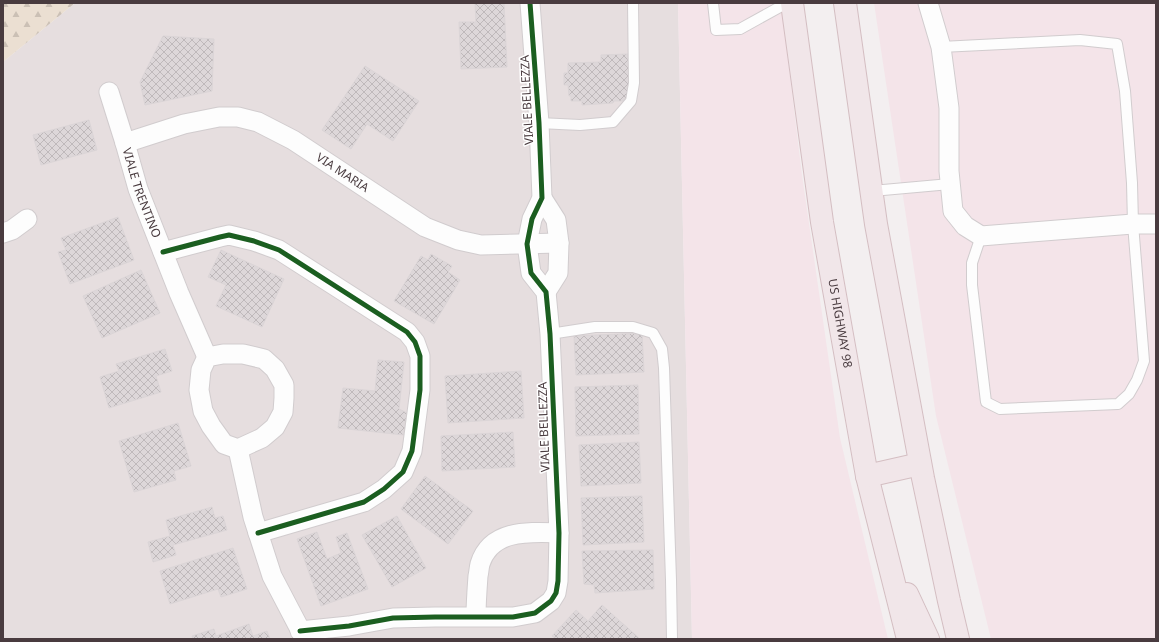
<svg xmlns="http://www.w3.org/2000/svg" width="1159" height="642" viewBox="0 0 1159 642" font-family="'Noto Sans',sans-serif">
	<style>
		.residential { fill: #e6dedf }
		.commercial { fill: #f4e4e9 }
		.forest { fill: url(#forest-firs) }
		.building { fill: url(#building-cross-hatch); stroke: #dbd5d7 }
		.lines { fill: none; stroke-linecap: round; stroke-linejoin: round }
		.lane-casing { stroke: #d1ccce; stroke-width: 12 }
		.street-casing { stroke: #d1ccce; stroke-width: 21 }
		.primary-casing { stroke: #d4bec2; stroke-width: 24 }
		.lane { stroke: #fdfdfd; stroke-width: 10 }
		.street { stroke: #fdfdfd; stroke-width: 19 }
		.primary { stroke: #f1e6e9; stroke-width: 22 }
		.cycleway-casing { stroke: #fff; stroke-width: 8 }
		.cycleway { stroke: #1b5e20; stroke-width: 5 }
		.labels { text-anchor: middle; stroke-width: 3; stroke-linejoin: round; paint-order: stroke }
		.street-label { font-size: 12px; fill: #493b3f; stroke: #fff }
	</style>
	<defs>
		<pattern id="forest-firs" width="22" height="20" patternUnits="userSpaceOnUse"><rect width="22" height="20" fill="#ebdfd2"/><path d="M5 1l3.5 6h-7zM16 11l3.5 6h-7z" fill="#cbc0b5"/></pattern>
		<pattern id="building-cross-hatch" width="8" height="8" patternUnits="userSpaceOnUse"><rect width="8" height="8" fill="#ddd7d9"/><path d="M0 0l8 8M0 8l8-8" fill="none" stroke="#bfb9bb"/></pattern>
	</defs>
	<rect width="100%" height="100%" fill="#f3eff0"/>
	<!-- residential -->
	<path class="residential" d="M75,3H678L692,639H3V62Z"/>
	<!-- commercial -->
	<path class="commercial" d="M678,3H781L802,175L840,438L888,639H692Z
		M874,3H1156V639H991L936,416Z"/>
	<!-- forest -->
	<path class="forest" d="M3,3H75L3,62Z"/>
	<!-- building -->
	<path class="building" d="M475,3H504L507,67L461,69L459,22H476Z
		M163,36L214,39L212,91L145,105L140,82Z
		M628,54L630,101H614L613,103L582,105V101H571V96H569L568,85H564V73H568V63L601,62V55Z
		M365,66L419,101L393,141L367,124L351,149L322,130Z
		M89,120L97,150L41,165L33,135Z
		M118,217L134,260L70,284L58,252L66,250L61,238Z
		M221,250L284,279L262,327L216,306L226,285L208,277Z
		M431,254L452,266L448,272L460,280L434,324L394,301L421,256L428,260Z
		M141,270L160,313L102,338L83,296Z
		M642,333L644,372L576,375L574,336Z
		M165,349L172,371L156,376L161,392L109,408L100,377L119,371L116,364Z
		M378,360L404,362L399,409L407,413L404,435L338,428L343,388L375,391Z
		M521,371L524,418L448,423L445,376Z
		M638,385L639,434L576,436L575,387Z
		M178,423L191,466L174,471L176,480L134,492L119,441Z
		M513,432L515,467L442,471L441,436Z
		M639,442L641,483L581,486L579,445Z
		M425,476L473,511L448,544L401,509Z
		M642,496L644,542L583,545L581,498Z
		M212,507L215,518L223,516L227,530L173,545L176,555L153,562L148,542L170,536L166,520Z
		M397,516L426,568L392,587L362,535Z
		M317,532L327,559L341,553L336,537L347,533L368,589L321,606L297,539Z
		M233,548L247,589L221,597L218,589L170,604L160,571Z
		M653,550L654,589L595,593L594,585L584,584L582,551Z
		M602,605L640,639H556L552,636L576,610L588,621Z
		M249,624L253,636L267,631L270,639H193L192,636L214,629L216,636Z"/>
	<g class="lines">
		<!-- lane casing -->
		<g class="lane-casing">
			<path id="lane" d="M713,3L716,30L740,29L787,3
				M941,47L1080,40L1117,44L1125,91L1132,183L1133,224L1144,361L1137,380L1129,394L1118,404L1000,409L986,402L972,285V263L981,236
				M539,123L580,125L613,122L631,101L634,83L633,3
				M872,191L950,184
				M550,334L595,327H633L653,333L662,349L664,368L671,580L672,639"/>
		</g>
		<!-- street casing -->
		<g class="street-casing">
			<g id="street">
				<path d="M928,3L941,47L949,108V171L953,211L965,226L981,236L1133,224H1156"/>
				<path id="s1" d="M109,92L125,143L138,189L179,293L207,357"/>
				<path id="s2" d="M125,143L184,124L219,117H238L258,122L293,140L425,227L458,240L481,245L559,243"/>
				<path d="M542,198L556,220L559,243L558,273L546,292"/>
				<path d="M3,233L12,230L27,219"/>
				<path d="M163,252L220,237L229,235L254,241L279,250L407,332L415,342L420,356V390L412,451L403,472L384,489L364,502L258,533"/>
				<path d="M223,354H243L264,359L275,369L284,385V398L283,412L275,427L262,438L238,449L224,444L211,426L203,411L199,390L201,370L207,357Z"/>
				<path d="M238,449L253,517L272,576L305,639"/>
				<path d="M476,616C476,603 477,590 478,576C479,572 479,568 480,564C491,529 529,532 559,533"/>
				<path d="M300,631L349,626L393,618L435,617H513L535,613L551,601L556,593L558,581L559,533L550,334L546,292L531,273L527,244L532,219L542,198L539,123L530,3"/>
			</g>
		</g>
		<!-- primary casing -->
		<g class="primary-casing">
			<g id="primary">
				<path id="s3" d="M792,3L822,222L867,476L908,639"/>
				<path d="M845,3L876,224L923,478L949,601L958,639"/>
				<path d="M867,476L920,464"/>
				<path d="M907,594L928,639"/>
			</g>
		</g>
		<!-- lane -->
		<use href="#lane" class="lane"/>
		<!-- street -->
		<use href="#street" class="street"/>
		<!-- primary -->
		<use href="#primary" class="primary"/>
		<!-- cycleway casing -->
		<g class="cycleway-casing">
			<path id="cycleway" d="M163,252L220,237L229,235L254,241L279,250L407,332L415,342L420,356V390L412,451L403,472L384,489L364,502L258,533
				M300,631L349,626L393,618L435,617H513L535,613L551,601L556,593L558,581L559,533L550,334L546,292L531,273L527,244L532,219L542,198L539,123L530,3"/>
		</g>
		<!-- cycleway -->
		<use href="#cycleway" class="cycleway"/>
	</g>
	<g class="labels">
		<!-- street labels -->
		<g class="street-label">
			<text transform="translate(527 100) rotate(-93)" y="4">VIALE BELLEZZA</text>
			<text dy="4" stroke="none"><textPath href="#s2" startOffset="236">VIA MARIA</textPath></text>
			<text dy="4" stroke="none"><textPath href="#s1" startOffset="106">VIALE TRENTINO</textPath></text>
			<text dy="4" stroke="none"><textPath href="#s3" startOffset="324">US HIGHWAY 98</textPath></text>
			<text transform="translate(544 427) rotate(-92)" y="4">VIALE BELLEZZA</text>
		</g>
	</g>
	<!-- border -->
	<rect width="1159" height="642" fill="none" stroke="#493b3f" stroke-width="8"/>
</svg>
